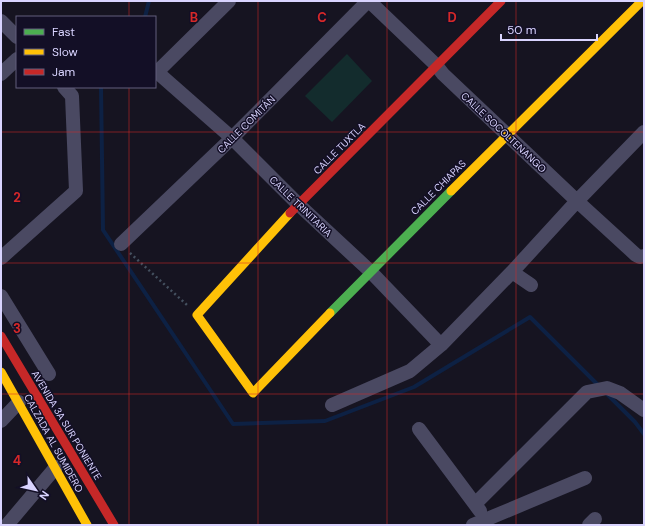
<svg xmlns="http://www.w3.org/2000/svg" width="645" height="526" viewBox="0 0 645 526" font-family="'DM Sans',sans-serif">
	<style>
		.green { fill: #132c2d }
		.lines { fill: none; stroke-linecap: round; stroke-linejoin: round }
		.stream { stroke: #0d2144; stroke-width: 4 }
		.path { stroke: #44505f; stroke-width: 2.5; stroke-dasharray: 2 3; stroke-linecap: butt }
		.street { stroke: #4a4962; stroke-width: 14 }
		.fast { stroke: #4caf50; stroke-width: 9 }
		.slow { stroke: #ffc107; stroke-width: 9 }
		.jam { stroke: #c62828; stroke-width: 9 }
		.grid { fill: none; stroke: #d62828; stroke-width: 1; stroke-opacity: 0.55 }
		.labels { text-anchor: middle; stroke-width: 3; stroke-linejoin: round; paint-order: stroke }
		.street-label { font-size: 10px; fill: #d9d4ff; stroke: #130f26 }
		.grid-label { font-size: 13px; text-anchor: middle; font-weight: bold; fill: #d62828; stroke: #130f26; stroke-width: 3; stroke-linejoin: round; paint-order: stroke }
	</style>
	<rect width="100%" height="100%" fill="#161421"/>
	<!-- green -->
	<path class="green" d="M347,54L372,81L332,122L305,96Z"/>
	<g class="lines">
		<!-- stream -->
		<path class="stream" d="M145,17L149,1
			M101,87L103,230L233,424L325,421L414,387L530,317L599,386
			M606,393L635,422L644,434"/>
		<!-- path -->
		<path class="path" d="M130,253L187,305"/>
		<!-- street -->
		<path class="street" d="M229,1L157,72L232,138L298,204L370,271L441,345
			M369,1L436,65L443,74L577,201L636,255L640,257L644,256
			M1,21L17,37
			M1,74L17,59
			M121,244L232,138L368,1
			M1,258L76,191L72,96L64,87
			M512,272L531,285
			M1,296L49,374
			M332,405L410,371L441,345L512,272L577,201L644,132
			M1,421L19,402
			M419,429L480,511
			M475,504L587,392L607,388L620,393L644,410
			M7,525L56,467
			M473,525L585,478
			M589,525L595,519"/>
		<!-- fast -->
		<path class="fast" d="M330,313L451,191"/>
		<!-- slow -->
		<path class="slow" d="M451,191L642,1
			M290,213L197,315L253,393L330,313
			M1,372L87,525"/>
		<!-- jam -->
		<path class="jam" d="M290,213L501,1
			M1,336L114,525"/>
	</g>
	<!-- grid -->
	<path class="grid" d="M129,1V17M258,1V525M387,1V525M516,1V525M129,87V525M1,132H644M1,263H644M1,394H644"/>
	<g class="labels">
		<!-- street labels -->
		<g class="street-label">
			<text transform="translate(246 124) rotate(-45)" y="4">CALLE COMITÁN</text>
			<text transform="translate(504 132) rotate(43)" y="4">CALLE SOCOLTENANGO</text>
			<text transform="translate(339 148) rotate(-45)" y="4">CALLE TUXTLA</text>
			<text transform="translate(438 187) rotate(-45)" y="4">CALLE CHIAPAS</text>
			<text transform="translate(301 206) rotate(44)" y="4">CALLE TRINITARIA</text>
			<text transform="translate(67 425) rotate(59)" y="4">AVENIDA 3A SUR PONIENTE</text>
			<text transform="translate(54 443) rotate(61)" y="4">CALZADA AL SUMIDERO</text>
		</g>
	</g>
	<g class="grid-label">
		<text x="194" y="22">B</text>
		<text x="322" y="22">C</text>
		<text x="452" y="22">D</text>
		<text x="17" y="202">2</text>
		<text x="17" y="333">3</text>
		<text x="17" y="465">4</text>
	</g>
	<!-- border -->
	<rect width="645" height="526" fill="none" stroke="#d9d4ff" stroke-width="4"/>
	<!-- legend -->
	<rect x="16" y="16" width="140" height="72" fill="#130f26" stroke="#625e7d"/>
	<rect x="24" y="29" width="20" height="6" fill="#4caf50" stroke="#625e7d"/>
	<text x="52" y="36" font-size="12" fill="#d9d4ff">Fast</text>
	<rect x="24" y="49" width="20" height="6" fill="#ffc107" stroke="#625e7d"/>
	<text x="52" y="56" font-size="12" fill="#d9d4ff">Slow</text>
	<rect x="24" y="69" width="20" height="6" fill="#c62828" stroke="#625e7d"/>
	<text x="52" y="76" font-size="12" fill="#d9d4ff">Jam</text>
	<!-- north arrow -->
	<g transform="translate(36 490) rotate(124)" stroke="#130f26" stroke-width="3" paint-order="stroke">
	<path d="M0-3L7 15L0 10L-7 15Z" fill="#d9d4ff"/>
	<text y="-6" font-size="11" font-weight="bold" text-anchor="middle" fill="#d9d4ff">N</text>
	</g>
	<!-- scale -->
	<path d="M501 34v6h96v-6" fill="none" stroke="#d9d4ff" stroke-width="2"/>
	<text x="507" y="34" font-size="12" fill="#d9d4ff" stroke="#130f26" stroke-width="3" paint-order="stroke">50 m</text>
</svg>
